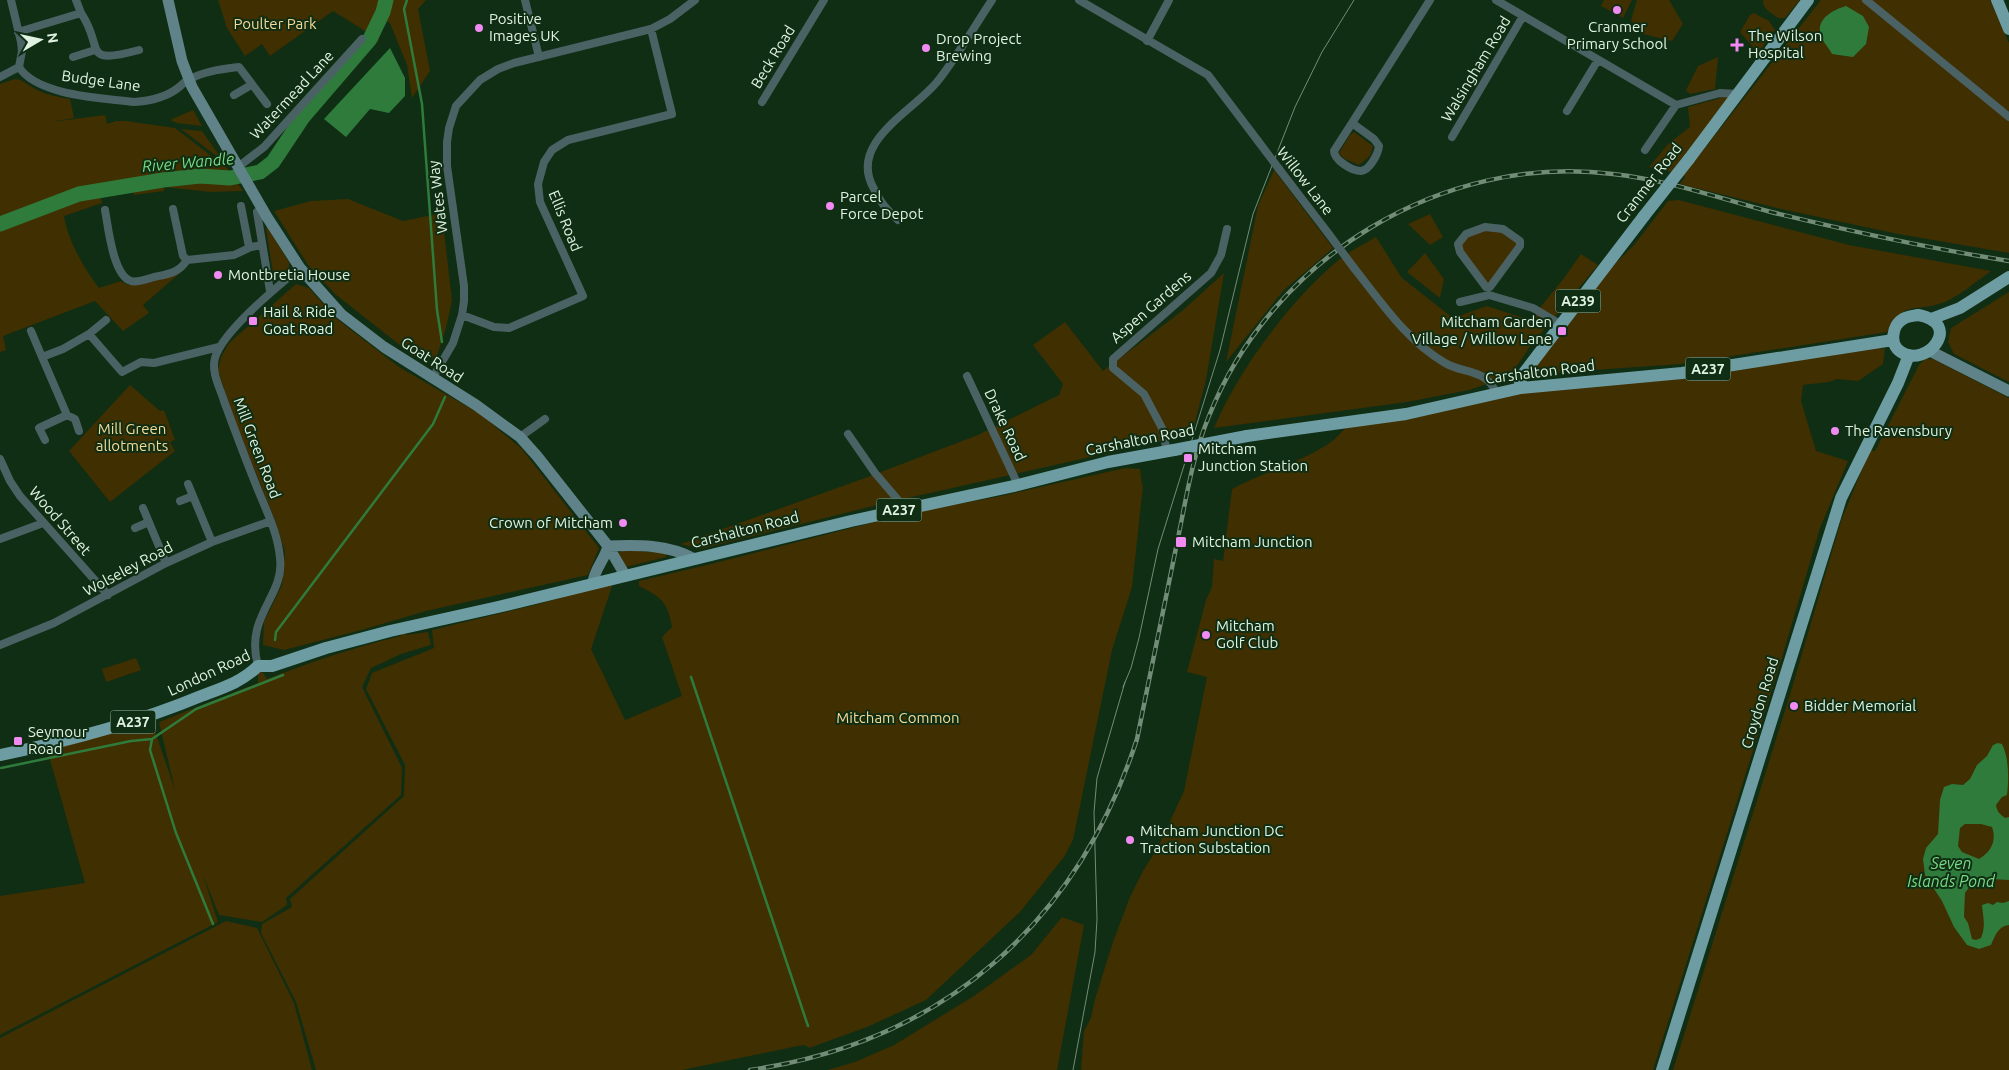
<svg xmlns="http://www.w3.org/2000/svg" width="2009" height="1070" viewBox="0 0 2009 1070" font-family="Ubuntu,sans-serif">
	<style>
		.green { fill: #402f00 }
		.water { fill: #2f7b3c; fill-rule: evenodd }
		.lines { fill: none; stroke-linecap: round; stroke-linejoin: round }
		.stream { stroke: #2f7b3c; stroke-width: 2.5 }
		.river { stroke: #2f7b3c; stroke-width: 15 }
		.street { stroke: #4b6265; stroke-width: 8 }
		.secondary { stroke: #5f8388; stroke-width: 11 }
		.primary { stroke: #6d9da3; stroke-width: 12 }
		.tram { stroke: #738c77; stroke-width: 1 }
		.rail-casing { stroke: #738c77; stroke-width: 4.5 }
		.rail { stroke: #0f2e14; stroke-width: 2.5; stroke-dasharray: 8; stroke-linecap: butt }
		.street-bridge { stroke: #4b6265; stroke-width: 8 }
		.primary-bridge { stroke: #6d9da3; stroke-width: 12 }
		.poi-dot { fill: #f28af3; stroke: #0f2e14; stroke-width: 2 }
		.labels { text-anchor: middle; stroke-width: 4; stroke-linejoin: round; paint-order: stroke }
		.shield { fill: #0f2e14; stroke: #a1b7a4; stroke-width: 1 }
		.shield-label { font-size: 14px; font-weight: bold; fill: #e0f2e1 }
		.poi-label { font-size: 15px; fill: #e0f2e1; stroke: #0f2e14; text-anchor: start }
		.park-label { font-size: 15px; fill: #f8da97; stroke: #0f2e14 }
		.street-label { font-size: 15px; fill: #e0f2e1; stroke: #0f2e14 }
		.water-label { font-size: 16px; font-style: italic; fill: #79db86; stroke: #0f2e14 }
	</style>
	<rect width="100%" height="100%" fill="#0f2e14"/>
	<!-- green -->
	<path class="green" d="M218,0H426L418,9L430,71L412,98L407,65L390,23L384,20L378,42L362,29L333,11L270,56L262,44L245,56L227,28Z
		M1604,0H1632L1623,18L1601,6Z
		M1637,0H1669L1683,24L1672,41L1643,34L1631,20Z
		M1763,0H1799V1L1785,18H1778C1772,13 1762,9 1763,0Z
		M1821,0H1990L2009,43V253L1898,234L1781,209L1680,184L1685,177L1683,176Z
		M1754,13L1769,21L1775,30L1758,53L1740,32L1750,15Z
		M1718,57L1715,89L1690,94L1686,90L1698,66Z
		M15,79C24,80 29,86 37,90C48,95 58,97 70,99L74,118L51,122L105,115L107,124L116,121H126L175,128L227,168L243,191L210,192L164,187V191L134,195V192H129L128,187L121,189V185L103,187L102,191L99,192L102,203L64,216C67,239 85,270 99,288L121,281L128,285L180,273L143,305L149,313L123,331L95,301L3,336L6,350L0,352V84Z
		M1731,95L1671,172L1649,167L1669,143L1690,127L1688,107Z
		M193,110L202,126L177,123L170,120Z
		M181,129L202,131L223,161Z
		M1354,132L1373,146L1370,156L1359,165L1343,158L1339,153L1350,135Z
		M1274,170L1333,248L1283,291L1226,362L1258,206Z
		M348,199L403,221L442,213L452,301L446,328L436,359L415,357L335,294L308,265L274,211L311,201Z
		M1679,200L1849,245L1991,271C1980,279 1954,300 1942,303C1914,313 1904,299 1887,332L1681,364L1535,374L1530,372L1608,271L1634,245L1668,201Z
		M1430,214L1443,237L1430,245L1408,224Z
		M1494,225L1518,243L1489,286L1461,252L1463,239Z
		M267,227L289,262V271L281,277L273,273L266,228Z
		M1376,237L1402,278L1453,318L1487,306L1530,320L1564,278L1581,254L1598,265L1531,345L1510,376L1469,390L1407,402L1214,428C1239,369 1291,299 1340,259C1351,250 1365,244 1376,237Z
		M1425,253L1444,279L1440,298L1407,272Z
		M1224,273L1206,380L1192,434L877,505L701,549L681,544L865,478L978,435L1059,395L1063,384L1033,345L1065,322L1103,371L1182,311Z
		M296,284L309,288L337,319L399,367L480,414L522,449L599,548L588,575L426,611L365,629L284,650L263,645L264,622L282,585L285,552L275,520L232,414L218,370L221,357L229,343Z
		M2009,292V382L1954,354L1948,342L1951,328Z
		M1880,347L1881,349L1885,348L1883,364L1858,381L1837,379L1829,382L1803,385L1801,401L1816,451L1848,461L1820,528L1781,661L1653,1070H1081L1084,1031L1091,1018L1095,999L1113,942L1130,897L1143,871L1158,847L1184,791L1207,677L1187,672L1206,600L1212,587L1214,559L1223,561L1232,489C1262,473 1296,464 1325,446C1333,442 1339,434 1346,428L1515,393Z
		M1925,359H1933L2009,398V1070H1673L1791,691L1841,521L1870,450L1875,451L1919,365Z
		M130,385L160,411L164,410L175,440L170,442L175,451L110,502L69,451Z
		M1125,468L1140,469L1142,485L1143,486L1132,587L1112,650L1073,840L1064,857L1020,912L926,1000L867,1027L809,1048L805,1045L798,1046L682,1070H316L296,1002L261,933L262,924L292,907L290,899L404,796L405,765L366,689L372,673L434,648L432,630L535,605L613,583L591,649L625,720L682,696L662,637L672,627C668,602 661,597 639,586V581L707,565L906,514L1001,496Z
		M623,550L666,553V557L626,567L618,553Z
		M403,628L406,635L428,632L431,645L401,654L371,668L362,687L402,768L401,795L286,898L287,905L262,922L219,915L203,875L218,922L0,1035V896L85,883L47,749L151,719L175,790L159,722L258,683V666L267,679C311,662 355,647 401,636Z
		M136,658L141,670L106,682L102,669Z
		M1062,917L1084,925L1057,1070H827L855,1062L894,1045L974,996L1031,955Z
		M226,921L257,928L294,1003L312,1070H0V1038Z"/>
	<!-- water -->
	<path class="water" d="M1846,6L1863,16L1869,27L1866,44L1853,57L1832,54C1829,48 1823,42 1821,36C1815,19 1833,10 1846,6Z
		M390,48L405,78V96L389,113L370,109L346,137L324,119Z
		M1998,743L2002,744C2009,758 2009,779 2007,795L2002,797L1996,805C1997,812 2000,814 2005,818L2009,817V880L1991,879L1985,877L1982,878L1978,885L1970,886L1965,893L1964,917L1968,923L1972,939L1976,940L1981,938C1986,926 1983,917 1982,905L1988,903L1993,905L1997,902L2003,903L2009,901V925C1998,926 1995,936 1991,945L1979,949L1967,945L1954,927L1942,901L1925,875L1923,859L1926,848L1938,834L1940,800L1944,787L1952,784L1963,785L1970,779L1977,765L1987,756L1993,745ZM1965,824H1981L1992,827C1997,841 1991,852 1979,859L1962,852L1958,846L1960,828Z"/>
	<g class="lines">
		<!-- stream -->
		<path class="stream" d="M407,0L404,9L422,104L437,310L442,342
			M275,640L276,632L433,424L445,397
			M691,677L808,1026
			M1,768L131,741L152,739
			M213,924L176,833L150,750L152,739L196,709L283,675"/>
		<!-- river -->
		<path class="river" d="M0,224L79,194L163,180L200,176L230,178L260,172L273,162L303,117L370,39L383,12L386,0"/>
		<!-- street -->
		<path class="street" d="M11,0L21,42L22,51L19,67C37,96 104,98 134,102C150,101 165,98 178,88C182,85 185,81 190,79C204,71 223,69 239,67L267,104
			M76,0L81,13
			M525,0L539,57
			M1079,0L1208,75L1258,141
			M1496,0L1676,105L1720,93L1738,94
			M1866,0L2009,117
			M18,32L81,13C105,48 80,66 139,50
			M1147,41L1169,0
			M73,57L95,50
			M0,77L19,67
			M234,95L251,85
			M762,102L824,0
			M1567,111L1598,60
			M1352,123L1430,0
			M1352,123L1374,139L1379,146C1378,154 1370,170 1361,171C1352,171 1334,160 1334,151Z
			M1452,137L1523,16
			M1645,150L1676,105
			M238,167L264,147L362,39
			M1279,169L1328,233
			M241,206L249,247
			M173,209L183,256L187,260
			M105,210C108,226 113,276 131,281C137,283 147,279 154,277C168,274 179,273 187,260
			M257,212L270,291
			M898,220C885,208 881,203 873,187C849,142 912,112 937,82C957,57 974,27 992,0
			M1485,227L1503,229L1520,241V246L1490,287H1486L1460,252L1458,244L1466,234Z
			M187,260L234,255L251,247L262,245
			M1354,268C1381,302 1406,340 1445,363C1464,374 1487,369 1496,393
			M1460,302L1489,295L1533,308L1560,324
			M462,315L494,327L509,328L583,296L540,202L538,184L544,162L552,150L568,140L672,114L651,29
			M31,331L42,357
			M89,334L106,320
			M967,376L1018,485
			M432,379L453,343L462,315L464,301V286L447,166V142L449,128L456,106L480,80L498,69L514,63L651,29L670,19L695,0
			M67,415L75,419L79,431
			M848,434L875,473L905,508
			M520,437L545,419
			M45,440L39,428L67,415L42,357L63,349L89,334L122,372L141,362L154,363L219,347
			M1167,451L1162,428L1144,394L1113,368V359L1211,273L1221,255L1227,229
			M0,459L10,481L20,496L108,595
			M188,484L212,542
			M180,501L193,496
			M143,508L166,563
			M135,528L149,522
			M0,539L43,523
			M0,645L54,623L166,563L212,542L271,521
			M258,666C244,615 285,597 280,558C278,534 267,512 258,490C246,460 235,431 224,401C220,388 211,372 215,358C222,332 279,285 300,268"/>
		<!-- secondary -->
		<path class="secondary" d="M168,0L182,61L192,87L267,217L300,268L341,314L384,347L476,405L520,437L537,456L608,546L625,575
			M1930,351L2009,391
			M608,546C638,545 667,544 695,559
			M593,583C594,569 605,560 608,546"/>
		<!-- primary -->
		<path class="primary" d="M1997,0L2009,29
			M1689,159L1808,0
			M1918,315C1964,323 1927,369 1901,352C1889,345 1892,325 1903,319C1908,316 1913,316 1918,315Z
			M1931,319L1960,308L2009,277
			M1521,388L1520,381L1524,373L1644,216
			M1247,436L1406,414L1521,388L1682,373L1893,340
			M0,755C69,741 136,723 201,696C222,688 242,682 258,666H272L326,648L390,631L498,607L851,521L1018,485L1108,462L1174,450
			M1662,1070L1841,498L1898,383L1909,355"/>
		<!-- tram -->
		<path class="tram" d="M1123,687L1131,668L1139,638L1158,549L1220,350L1253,214L1295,107L1322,52L1354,0
			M1073,1070L1095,952L1097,919L1094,812L1097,778L1125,682"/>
		<!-- rail casing -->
		<g class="rail-casing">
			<path id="rail" d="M750,1070C943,1042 1077,924 1137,739C1150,673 1164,608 1177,543C1186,500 1192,457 1209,416C1272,257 1443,153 1613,174C1667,180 1719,198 1771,212C1849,231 1929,248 2009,261"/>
		</g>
		<!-- rail -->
		<use href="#rail" class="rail"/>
		<!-- street-bridge -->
		<path class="street-bridge" d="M1258,141L1279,169
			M1328,233L1354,268"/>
		<!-- primary-bridge -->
		<path class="primary-bridge" d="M1644,216L1689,159
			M1174,450L1247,436"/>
	</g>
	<!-- markers -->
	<g class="poi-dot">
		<circle cx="1617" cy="10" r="5"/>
		<circle cx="479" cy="28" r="5"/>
		<path d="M1734.5 37.5h5v5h5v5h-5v5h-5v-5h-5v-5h5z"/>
		<circle cx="926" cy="48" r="5"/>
		<circle cx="830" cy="206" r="5"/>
		<circle cx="218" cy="275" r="5"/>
		<rect x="248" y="316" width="10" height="10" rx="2.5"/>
		<rect x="1557" y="326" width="10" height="10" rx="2.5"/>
		<circle cx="1835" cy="431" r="5"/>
		<rect x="1183" y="453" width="10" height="10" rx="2.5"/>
		<circle cx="623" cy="523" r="5"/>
		<rect x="1175" y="536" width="12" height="12" rx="2.5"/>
		<circle cx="1206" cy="635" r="5"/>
		<circle cx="1794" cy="706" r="5"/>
		<rect x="13" y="736" width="10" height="10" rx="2.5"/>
		<circle cx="1130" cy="840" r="5"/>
	</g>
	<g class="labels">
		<!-- shield labels -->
		<g class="shield">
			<rect x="1555.5" y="289.5" width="45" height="23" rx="4"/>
			<rect x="1685.5" y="357.5" width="45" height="23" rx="4"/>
			<rect x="876.5" y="498.5" width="45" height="23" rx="4"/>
			<rect x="110.5" y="710.5" width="45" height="23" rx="4"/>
		</g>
		<g class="shield-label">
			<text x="1578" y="306">A239</text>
			<text x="1708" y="374">A237</text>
			<text x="899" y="515">A237</text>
			<text x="133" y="727">A237</text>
		</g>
		<!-- poi labels -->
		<g class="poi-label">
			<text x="489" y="24">Positive<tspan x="489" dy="17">Images UK</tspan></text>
			<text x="1617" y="32" text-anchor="middle">Cranmer<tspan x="1617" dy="17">Primary School</tspan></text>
			<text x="1748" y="41">The Wilson<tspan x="1748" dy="17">Hospital</tspan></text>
			<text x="936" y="44">Drop Project<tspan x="936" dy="17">Brewing</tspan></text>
			<text x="840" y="202">Parcel<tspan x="840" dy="17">Force Depot</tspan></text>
			<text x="228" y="280">Montbretia House</text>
			<text x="263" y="317">Hail &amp; Ride<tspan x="263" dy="17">Goat Road</tspan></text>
			<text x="1552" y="327" text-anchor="end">Mitcham Garden<tspan x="1552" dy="17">Village / Willow Lane</tspan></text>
			<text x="1845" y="436">The Ravensbury</text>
			<text x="1198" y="454">Mitcham<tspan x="1198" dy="17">Junction Station</tspan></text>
			<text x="613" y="528" text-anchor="end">Crown of Mitcham</text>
			<text x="1192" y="547">Mitcham Junction</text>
			<text x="1216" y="631">Mitcham<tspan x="1216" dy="17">Golf Club</tspan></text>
			<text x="1804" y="711">Bidder Memorial</text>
			<text x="28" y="737">Seymour<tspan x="28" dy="17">Road</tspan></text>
			<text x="1140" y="836">Mitcham Junction DC<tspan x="1140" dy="17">Traction Substation</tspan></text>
		</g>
		<!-- park labels -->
		<g class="park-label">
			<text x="275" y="29">Poulter Park</text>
			<text x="132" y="434">Mill Green<tspan x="132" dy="17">allotments</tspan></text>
			<text x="898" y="723">Mitcham Common</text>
		</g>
		<!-- street labels -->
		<g class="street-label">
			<text transform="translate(773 57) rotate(-59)" y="5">Beck Road</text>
			<text transform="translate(1476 69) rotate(-59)" y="5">Walsingham Road</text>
			<text transform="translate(101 81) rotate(8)" y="5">Budge Lane</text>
			<text transform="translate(292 95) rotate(-47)" y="5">Watermead Lane</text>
			<text transform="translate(1305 181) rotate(52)" y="5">Willow Lane</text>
			<text transform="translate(1649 183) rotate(-52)" y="5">Cranmer Road</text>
			<text transform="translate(438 197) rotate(-97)" y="5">Wates Way</text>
			<text transform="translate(565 221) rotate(68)" y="5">Ellis Road</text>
			<text transform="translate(1151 307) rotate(-41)" y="5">Aspen Gardens</text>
			<text transform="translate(432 360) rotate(33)" y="5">Goat Road</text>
			<text transform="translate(1540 372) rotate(-7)" y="5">Carshalton Road</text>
			<text transform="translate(1005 425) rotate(65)" y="5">Drake Road</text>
			<text transform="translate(1140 440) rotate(-11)" y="5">Carshalton Road</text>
			<text transform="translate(257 448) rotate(69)" y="5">Mill Green Road</text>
			<text transform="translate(60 521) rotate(49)" y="5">Wood Street</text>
			<text transform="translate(745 530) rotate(-14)" y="5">Carshalton Road</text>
			<text transform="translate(128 569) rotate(-28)" y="5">Wolseley Road</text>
			<text transform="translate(209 673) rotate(-25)" y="5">London Road</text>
			<text transform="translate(1760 703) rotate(-73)" y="5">Croydon Road</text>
		</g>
		<!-- water labels -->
		<g class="water-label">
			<text transform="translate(188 162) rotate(-5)" y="6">River Wandle</text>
			<text x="1951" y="869">Seven<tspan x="1951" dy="18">Islands Pond</tspan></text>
		</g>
	</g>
	<!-- north arrow -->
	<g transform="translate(40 40) rotate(81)" stroke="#0f2e14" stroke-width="4" paint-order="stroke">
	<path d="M0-4L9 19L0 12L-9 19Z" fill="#e0f2e1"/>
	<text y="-8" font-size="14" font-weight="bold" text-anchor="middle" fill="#e0f2e1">N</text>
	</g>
</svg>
